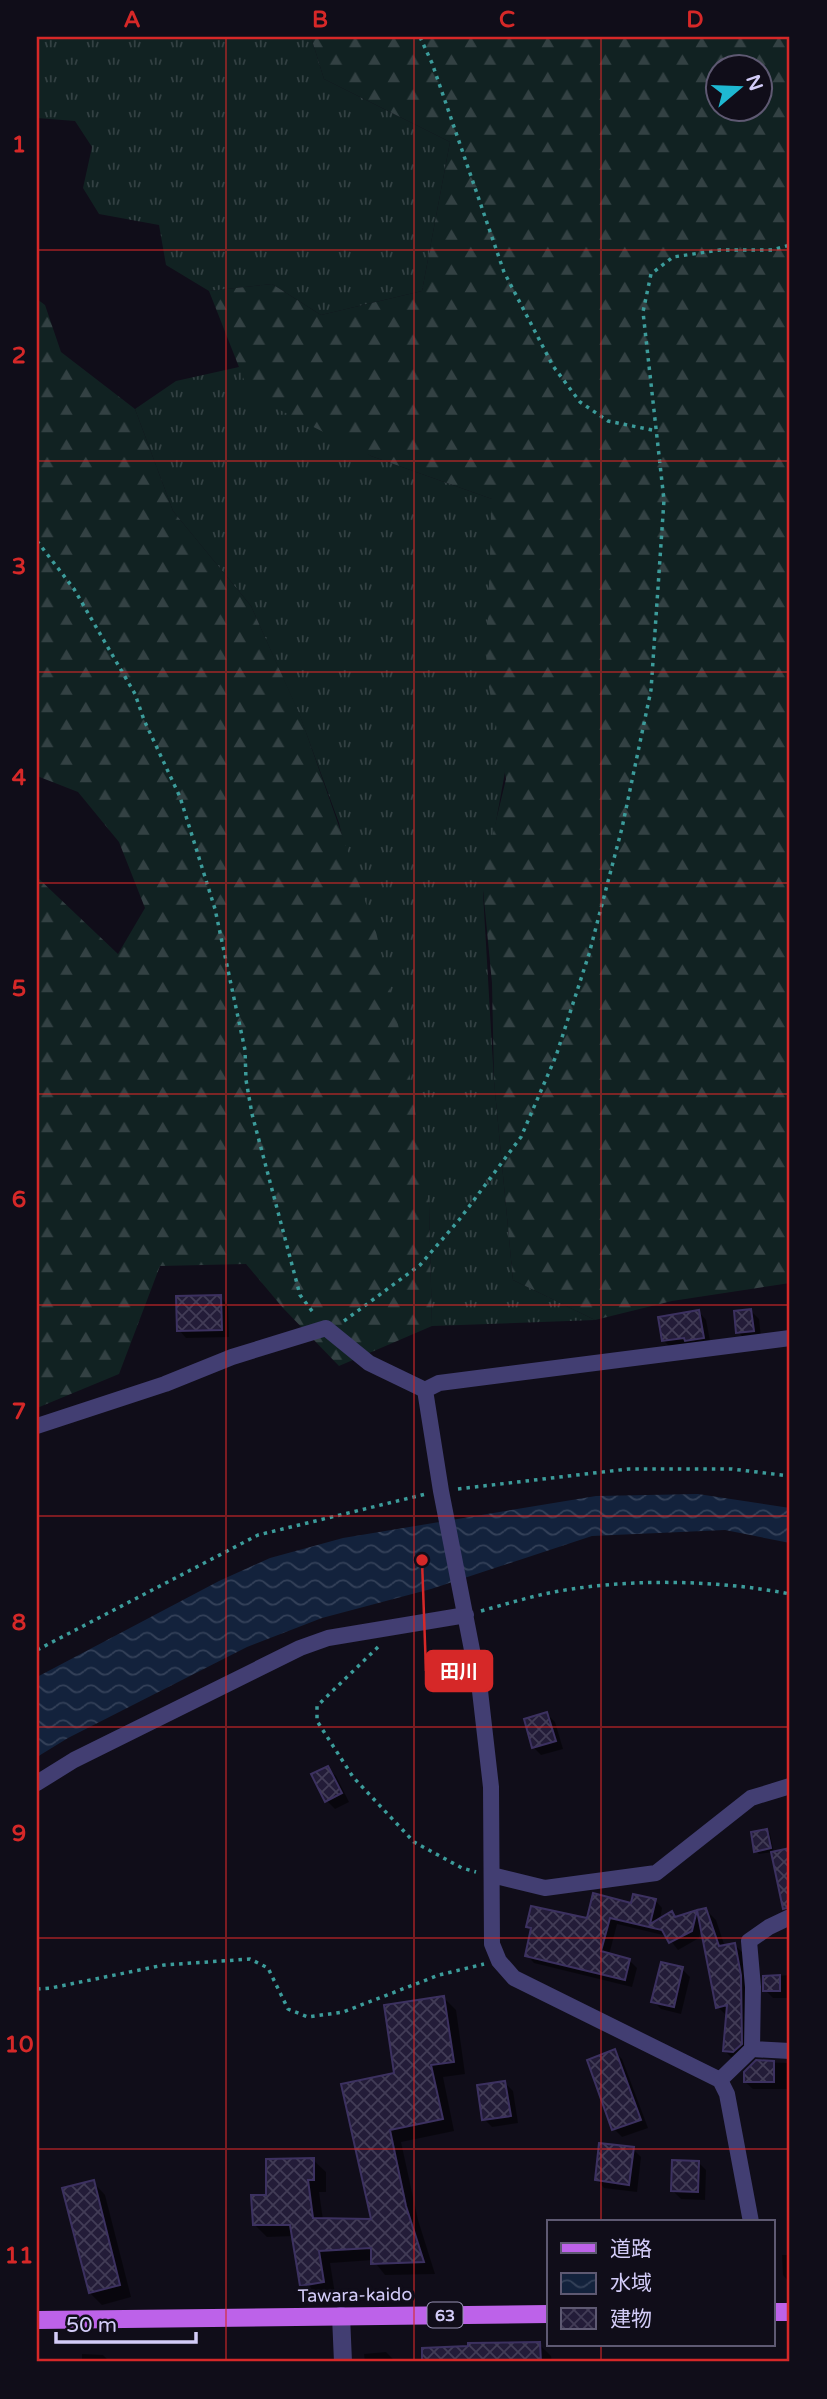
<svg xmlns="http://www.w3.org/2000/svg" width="827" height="2399" viewBox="0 0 827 2399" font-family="'Varela Round','Noto Sans JP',sans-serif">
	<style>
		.grass { fill: url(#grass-tufts) }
		.forest { fill: url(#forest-firs); fill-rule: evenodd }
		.water { fill: url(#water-waves) }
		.shadow { fill: #0007 }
		.building { fill: url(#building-cross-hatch); stroke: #3c3160; stroke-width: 2 }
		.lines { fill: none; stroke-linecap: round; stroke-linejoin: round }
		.path { stroke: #3c9c9b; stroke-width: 3.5; stroke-dasharray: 3.5 5; stroke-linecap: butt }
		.minor { stroke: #423e72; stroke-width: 16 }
		.tertiary { stroke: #423e72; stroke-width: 18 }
		.primary { stroke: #bd62e9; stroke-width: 18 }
		.grid { fill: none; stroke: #d62828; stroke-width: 2; stroke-opacity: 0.55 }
		.labels { text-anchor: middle; stroke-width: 7; stroke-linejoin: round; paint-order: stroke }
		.shield { fill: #100d19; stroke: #9893b5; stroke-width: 2 }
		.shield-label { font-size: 16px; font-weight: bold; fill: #d3ccf8 }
		.street-label { font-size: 18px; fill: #d3ccf8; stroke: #100d19 }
		.leader { fill: none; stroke: #d62828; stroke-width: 2.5 }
		.callout-dot { fill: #d62828; stroke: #100d19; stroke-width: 2.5 }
		.callout { fill: #d62828; stroke: #d62828; stroke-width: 2.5 }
		.callout-label { font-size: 19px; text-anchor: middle; font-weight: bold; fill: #fff }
		.neatline { fill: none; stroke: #d62828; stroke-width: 2.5 }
		.grid-label { font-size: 23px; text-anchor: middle; font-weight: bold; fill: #d62828 }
	</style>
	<defs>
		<pattern id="grass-tufts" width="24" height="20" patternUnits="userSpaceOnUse" patternTransform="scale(1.75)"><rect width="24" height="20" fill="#122"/><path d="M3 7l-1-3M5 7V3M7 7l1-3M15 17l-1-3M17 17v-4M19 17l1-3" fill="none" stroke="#334143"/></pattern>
		<pattern id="forest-firs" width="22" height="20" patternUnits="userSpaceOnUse" patternTransform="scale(1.75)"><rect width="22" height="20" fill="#122"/><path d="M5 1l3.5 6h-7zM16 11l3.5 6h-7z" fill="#334143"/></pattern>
		<pattern id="water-waves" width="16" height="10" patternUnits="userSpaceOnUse" patternTransform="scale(1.75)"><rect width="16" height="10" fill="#13223c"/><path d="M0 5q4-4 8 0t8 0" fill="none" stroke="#344159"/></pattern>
		<pattern id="building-cross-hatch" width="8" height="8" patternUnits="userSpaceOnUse" patternTransform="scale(1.75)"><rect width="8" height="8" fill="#231c38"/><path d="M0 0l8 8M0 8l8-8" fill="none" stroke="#423c56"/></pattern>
	</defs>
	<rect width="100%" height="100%" fill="#100d19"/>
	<!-- grass -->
	<path class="grass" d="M37,37H311L324,79L450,142L422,291L321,315L272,284L209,291L166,265L159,225L99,214L83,188L92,147L75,121L37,118Z
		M239,367L371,456L492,499L505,772L483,893L494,1081L513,1280L595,1320L432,1326L429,1205L339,823L300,716L251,606L173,511L135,409L176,381Z"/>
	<!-- forest -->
	<path class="forest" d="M311,37H790V1283L672,1301L595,1320L513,1280L494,1081L492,983L482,879L506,779L486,671L492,499L371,456L250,395L209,291L272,284L321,315L422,291L450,142L324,79ZM718,66H760V108H718Z
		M37,299L45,305L61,352L135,409L173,511L251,606L300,715L376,932L409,1071L429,1205L432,1326L339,1366L283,1308L246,1264L160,1266L119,1374L37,1408V877L118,954L145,908L119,842L78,792L37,776Z"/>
	<!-- water -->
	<path class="water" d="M698,1494L790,1508V1543L725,1530L592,1536L431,1589L322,1618L247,1647L68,1738L37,1757V1677L219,1581L270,1558L343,1538L596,1496Z"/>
	<!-- shadow -->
	<path class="shadow" d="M220,1297L228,1305L229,1337L186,1338L179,1330Z
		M751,1311L759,1319L761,1338L746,1340L738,1332Z
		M699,1312L706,1320L711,1346L671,1348L663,1340Z
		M547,1714L555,1722L563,1749L541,1755L533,1747Z
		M328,1768L336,1776L349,1802L335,1809L327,1801Z
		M766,1830L770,1834L774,1853L790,1850V1898L773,1852L759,1854L756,1851Z
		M655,1900L662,1908L660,1920L672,1913L676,1918L706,1910L716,1920L725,1947L735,1945L745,1955L751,2055L735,2061L725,2051L728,2017L718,2007L702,1926L699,1938L678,1950L667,1936L617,1924L609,1955L630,1961L637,1968L632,1987L534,1963L527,1955L533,1931L528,1926L588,1920L632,1905Z
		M682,1969L690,1977L681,2014L661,2009L653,2001Z
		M790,1975V1998H773L765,1990L764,1977Z
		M444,1998L456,2010L465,2074L443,2077L454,2131L401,2142L418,2220L435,2274L385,2275L373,2260L330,2263L335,2294L314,2297L302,2285L294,2236L267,2237L255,2225L268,2197L313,2160L326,2172V2192H319L323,2220L373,2221L396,2074Z
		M614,2051L622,2059L648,2128L622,2137L614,2129Z
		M756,2062L790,2063V2089H753L745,2082Z
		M505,2083L513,2091L518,2123L492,2127L484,2119Z
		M633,2149L641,2157L637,2192L604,2188L597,2180Z
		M698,2162L706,2170L705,2200L681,2199L673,2191Z
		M93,2182L105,2195L131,2297L102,2305L90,2293Z
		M782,2255H790V2283L783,2275Z
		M539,2344L551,2356L552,2362H424V2349Z
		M386,2352L396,2362H365L364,2354Z
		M82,2354L103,2355L110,2362H82Z"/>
	<!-- building -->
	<path class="building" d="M221,1295L222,1330L177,1331L176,1296Z
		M751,1309L754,1331L736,1333L734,1311Z
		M699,1310L704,1338L685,1341L684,1338L662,1341L658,1317Z
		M547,1712L556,1741L532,1748L524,1719Z
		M328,1766L342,1793L325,1802L311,1774Z
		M767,1829L771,1848L754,1852L751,1832Z
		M790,1848V1907L783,1909L771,1852Z
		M593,1893L631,1903L633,1894L656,1899L650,1924L672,1911L675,1917L697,1910L692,1931L669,1943L662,1930L610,1918L601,1951L630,1959L625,1980L525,1956L531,1928L526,1927L531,1906L587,1918Z
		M706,1908L719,1946L735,1943L741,1975L742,2044L733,2052L723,2051L727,2005L716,2008L697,1910Z
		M661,1962L683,1967L674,2007L651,2002Z
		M780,1975V1991H763V1976Z
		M444,1996L454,2062L431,2065L443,2119L390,2130L406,2206L424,2262L371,2264V2248L319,2251L324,2282L300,2286L290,2225H253L251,2195H266V2159L314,2158V2180H308L313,2218L371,2219L341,2084L394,2073L384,2005Z
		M615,2049L641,2120L612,2130L587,2060Z
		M756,2060L774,2061V2082H744V2072Z
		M505,2081L511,2116L482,2120L477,2085Z
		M599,2143L634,2147L629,2185L595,2180Z
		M672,2160L699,2161L698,2192L671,2191Z
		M94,2180L120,2285L89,2293L62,2188Z
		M540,2342L541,2362H422V2348L468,2346V2343Z"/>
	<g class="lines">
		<!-- path -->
		<path class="path" d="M420,37L432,63L504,272L553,366L580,402L608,421L657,431
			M37,541L74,589L135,694L144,720L180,797L215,909L245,1050L246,1080L252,1114L300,1295L315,1315
			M344,1321L420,1265L459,1220L521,1137L556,1056L589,954L622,828L651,690L664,500L643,312L651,274L673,257L720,250H772L790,245
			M458,1489L628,1469H732L790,1476
			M481,1611C502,1605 523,1599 544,1594C620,1578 714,1579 790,1594
			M378,1647L317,1706V1721L353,1777L414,1842L462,1868L476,1872
			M37,1650L258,1535L426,1494
			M37,1989L51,1988L164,1965L250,1959L268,1968L288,2009L308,2017L343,2012L439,1975L484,1964"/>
		<!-- minor -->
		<path class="minor" d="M425,1390L439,1383L790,1338
			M37,1426L165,1384L232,1357L326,1328L369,1363L425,1390L441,1491L480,1691L491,1787L492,1944L499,1961L514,1978L720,2080L727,2094L751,2222
			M37,1783L74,1760L300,1648L328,1638L466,1615
			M492,1875L545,1888L656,1873L751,1798L790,1786
			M752,2049L753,1987L749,1941L769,1927L790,1917
			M720,2080L752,2049L790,2051"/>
		<!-- tertiary -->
		<path class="tertiary" d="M341,2316L343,2362"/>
		<!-- primary -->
		<path class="primary" d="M773,2312H790
			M37,2320L549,2314"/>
	</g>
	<!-- grid -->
	<path class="grid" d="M226,37V2362M414,37V2362M601,37V2222M37,250H790M37,461H790M37,672H790M37,883H790M37,1094H790M37,1305H790M37,1516H790M37,1727H790M37,1938H790M37,2149H790M601,2345V2362"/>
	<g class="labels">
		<!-- shield labels -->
		<rect class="shield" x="427.5" y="2302.5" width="35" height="25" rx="5"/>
		<g class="shield-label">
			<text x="445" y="2321">63</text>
		</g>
		<!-- street labels -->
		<g class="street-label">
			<text transform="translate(355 2295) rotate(-1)" y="6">Tawara-kaido</text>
		</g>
	</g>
	<!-- callouts -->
	<path class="leader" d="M422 1560L426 1671"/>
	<circle class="callout-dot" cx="422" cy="1560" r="7"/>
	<rect class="callout" x="426" y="1651" width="66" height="40" rx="7"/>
	<g class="callout-label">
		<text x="459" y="1678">田川</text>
	</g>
	<!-- border -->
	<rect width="827" height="2399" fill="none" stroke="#100d19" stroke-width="77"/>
	<!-- legend -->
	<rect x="547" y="2220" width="228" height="126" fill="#100d19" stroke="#5e5972" stroke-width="2"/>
	<rect x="561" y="2243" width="35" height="10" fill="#bd62e9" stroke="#5e5972" stroke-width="2"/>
	<text x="610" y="2256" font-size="21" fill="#d3ccf8">道路</text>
	<rect x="561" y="2273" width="35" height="21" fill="url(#water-waves)" stroke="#5e5972" stroke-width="2"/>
	<text x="610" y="2290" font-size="21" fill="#d3ccf8">水域</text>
	<rect x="561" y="2308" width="35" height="21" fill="url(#building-cross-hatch)" stroke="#5e5972" stroke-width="2"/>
	<text x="610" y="2326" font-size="21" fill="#d3ccf8">建物</text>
	<!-- north arrow -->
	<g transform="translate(739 88) rotate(71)"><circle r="33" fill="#100d19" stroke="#5e5972" stroke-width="2"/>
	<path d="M0-5L12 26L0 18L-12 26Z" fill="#1eb8d2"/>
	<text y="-10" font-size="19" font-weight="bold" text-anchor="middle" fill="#d3ccf8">N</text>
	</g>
	<!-- scale -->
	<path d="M56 2332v10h140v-10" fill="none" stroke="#d3ccf8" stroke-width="3.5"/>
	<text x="66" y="2332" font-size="21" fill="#d3ccf8" stroke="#100d19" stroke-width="5" paint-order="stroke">50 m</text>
	<rect x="38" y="38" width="750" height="2322" class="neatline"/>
	<g class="grid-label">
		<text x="132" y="27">A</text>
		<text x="320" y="27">B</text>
		<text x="507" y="27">C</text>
		<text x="695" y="27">D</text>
		<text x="19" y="152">1</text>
		<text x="19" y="363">2</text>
		<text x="19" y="574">3</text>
		<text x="19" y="785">4</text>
		<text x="19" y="996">5</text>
		<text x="19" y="1207">6</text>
		<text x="19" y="1419">7</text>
		<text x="19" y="1630">8</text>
		<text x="19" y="1841">9</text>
		<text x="19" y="2052">10</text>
		<text x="19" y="2263">11</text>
	</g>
</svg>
